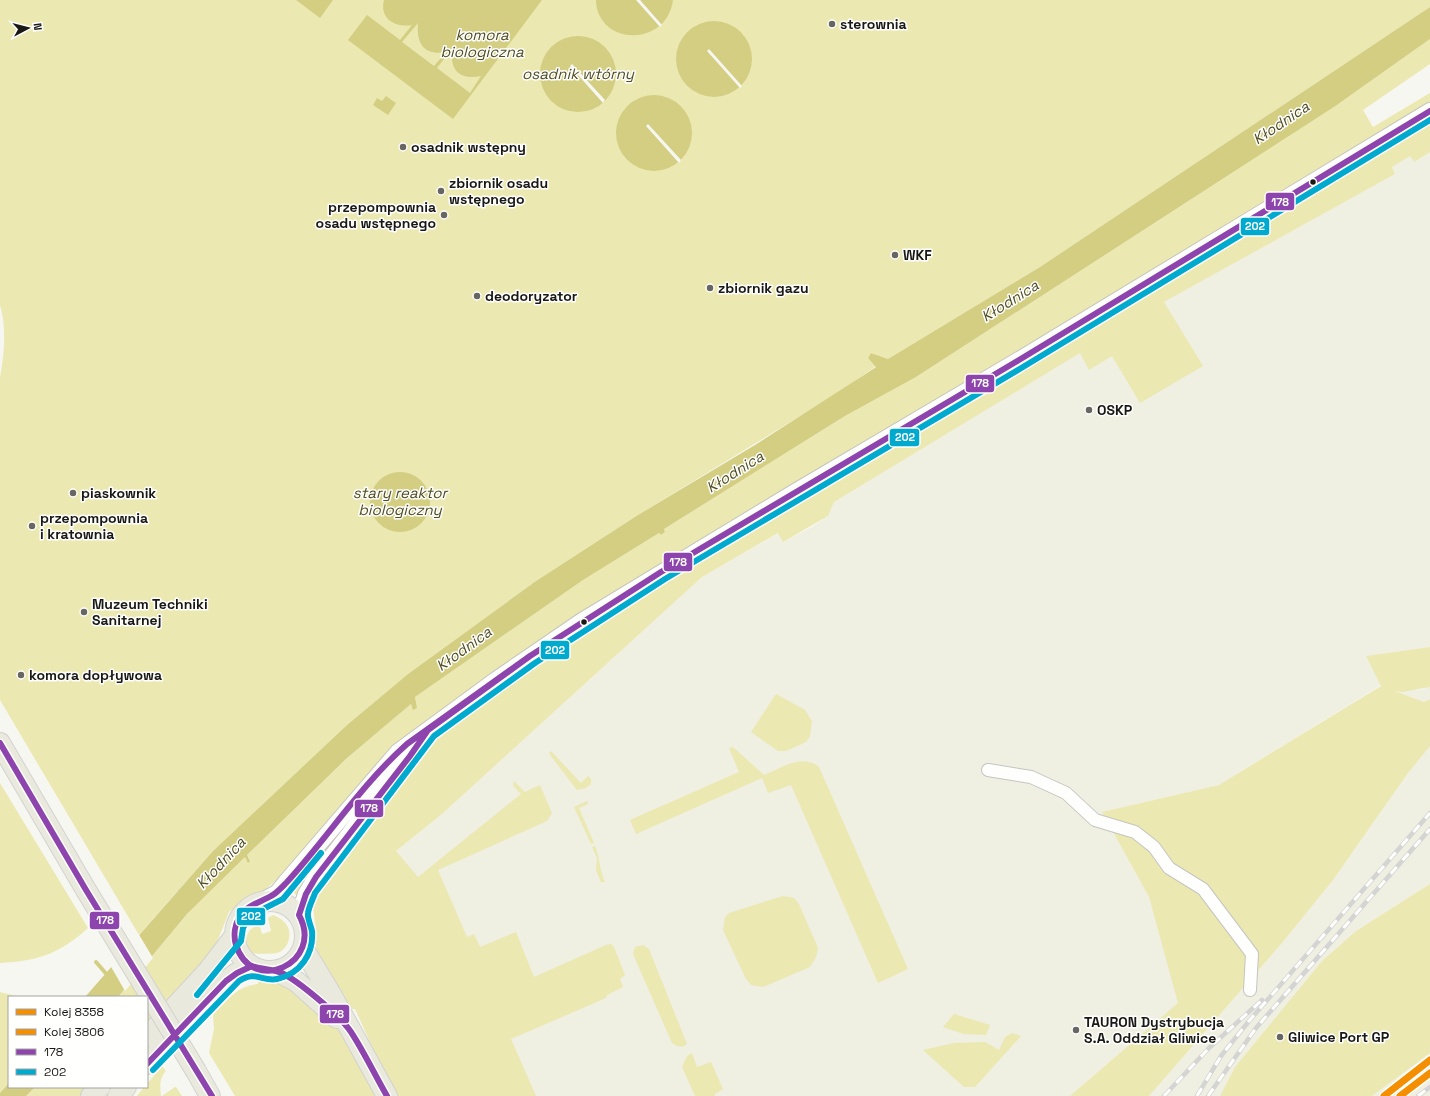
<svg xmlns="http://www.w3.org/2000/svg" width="1430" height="1096" viewBox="0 0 1430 1096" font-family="'Space Grotesk',sans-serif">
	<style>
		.built { fill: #efefe2 }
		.green { fill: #ebe8b1 }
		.water { fill: #d3ce82; fill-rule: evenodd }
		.pier { fill: #f7f7f2 }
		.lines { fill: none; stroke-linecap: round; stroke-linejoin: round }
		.stream { stroke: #d3ce82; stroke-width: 4 }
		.minor-casing { stroke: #c5c5c0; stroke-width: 14 }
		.tertiary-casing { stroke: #c5c5c0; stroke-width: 18 }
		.primary-casing { stroke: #d2d2d0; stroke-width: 22 }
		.minor { stroke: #fefefd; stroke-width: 12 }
		.tertiary { stroke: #fefefd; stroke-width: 16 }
		.primary { stroke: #eae9de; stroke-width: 20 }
		.rail-casing { stroke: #d4d4d3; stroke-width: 4.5 }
		.rail { stroke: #fffffe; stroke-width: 3; stroke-dasharray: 9; stroke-linecap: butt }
		.primary-bridge-casing { stroke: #d2d2d0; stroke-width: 22; stroke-linecap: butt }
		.primary-bridge { stroke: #eae9de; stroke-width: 20 }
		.bus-1-casing { stroke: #fffffe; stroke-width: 9 }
		.bus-2-casing { stroke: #fffffe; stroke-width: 9 }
		.bus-1 { stroke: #8e44ad; stroke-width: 6 }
		.bus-2 { stroke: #00a9ce; stroke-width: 6 }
		.rail-1-casing { stroke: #fffffe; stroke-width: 10 }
		.rail-2-casing { stroke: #fffffe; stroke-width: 10 }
		.rail-1 { stroke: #f48f01; stroke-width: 7 }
		.rail-2 { stroke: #f48f01; stroke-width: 7 }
		.poi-dot { fill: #676662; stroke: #fffffe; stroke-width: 1.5 }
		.bus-dot { fill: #191815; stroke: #fffffe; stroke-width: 1.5 }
		.labels { text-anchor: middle; stroke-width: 3; stroke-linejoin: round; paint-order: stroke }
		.poi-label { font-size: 14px; font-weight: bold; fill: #191815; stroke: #fffffe; text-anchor: start }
		.water-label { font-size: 15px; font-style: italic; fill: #504d22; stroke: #fffffe }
		.line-badge { stroke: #fffffe; stroke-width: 1.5 }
		.badge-label { font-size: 11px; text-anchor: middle; font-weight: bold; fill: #fff }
	</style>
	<rect width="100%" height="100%" fill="#f7f7f2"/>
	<!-- built -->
	<path class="built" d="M1430,152V647L1366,656L1381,685L1420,690L1430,687V699L1424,702L1381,685L1219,785L1102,812L1149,897L1179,1003L1070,1096H423L396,851L442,814L702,577L779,533L783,542L812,527L828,516L834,502L1018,390L1164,302L1395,174L1392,167L1410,156L1414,162Z
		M1430,746V884L1356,931L1322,961L1235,1067L1220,1096H1149L1282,943L1333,880L1408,773Z
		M1430,1053V1096H1372Z"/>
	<!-- green -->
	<path class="green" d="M0,0H1430V7L1040,267L888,359L871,353L868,358L876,366L844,389L638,515L536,581L408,674L347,725L213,851L139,935L0,700V378C4,355 7,329 0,305Z
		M1430,39V64L1363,110L1373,127L1430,93V152L1414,162L1410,156L1392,167L1395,174L1164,302L1203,366L1140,403L1112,356L1089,370L1080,353L834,502L828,516L783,542L778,533L702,577L442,814L396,851L418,877L521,794L513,786L514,781L525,792L540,785L552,813L547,821L438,870L467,937L474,934L480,947L516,932L534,977L606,945L611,944L614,947L625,975L620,979L623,987L607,995L606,998L511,1039L536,1096H398L379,1062L355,1009H352L316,950V930L313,907L276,880L260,894L242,902L229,912L215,947L210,955L147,1025V997H118L187,914L245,857L250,860L247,855L347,758L411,704L417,708L415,697L583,580L659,533L661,535L665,532L664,529L845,416L916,377L1334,107Z
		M1430,647V687L1402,692L1395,691L1424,702L1430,699V746L1408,773L1333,880L1282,943L1149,1096H1070L1178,1003L1149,897L1102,812L1219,785L1381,686L1366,656Z
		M776,694L805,710L812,721L810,736L806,742L786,751H778L751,732Z
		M733,747L764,775C782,768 802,753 819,767L908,969L878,983L791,785L768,793L762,778L636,834L630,820L739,772L729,748Z
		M551,751L581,783L588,776L591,779V784L586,788L577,790L550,755L549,753Z
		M0,783L88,928C59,954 38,961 0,963Z
		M587,801L588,804L579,808L594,843L591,844L574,807Z
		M595,846C600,858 599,869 605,882H601L596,870L597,858L592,847Z
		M1430,884V1053L1372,1096H1220L1235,1067L1322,961L1356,931Z
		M783,896L794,898L799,904L818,948L816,957L810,967L763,987L751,985L746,979L723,930L725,917L729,913Z
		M273,915C278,917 282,919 286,924C293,933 289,949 277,953C273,954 253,954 249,953C245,942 244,932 256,926L260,927L262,934L271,931L268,918Z
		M643,945L649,949L687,1044C682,1048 677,1047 672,1043L633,954L635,947Z
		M258,979L287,981L314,1004L342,1032L377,1096H235L209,1053L214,1029L213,1015C226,1001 237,986 258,984Z
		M0,992L20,997H9V1083L0,1093Z
		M954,1014L990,1025L986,1035L964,1034L943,1027Z
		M1012,1033L1021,1036L975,1087H964L923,1050L954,1043L985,1042L999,1050L1005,1037Z
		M692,1053L697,1067L711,1062L723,1089L715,1094V1096H695L682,1067L687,1056Z
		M162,1066L166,1071C159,1078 160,1087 161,1096H137L144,1087H147V1084Z
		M35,1087H90L82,1096H26Z
		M176,1087L182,1096H162L175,1087Z"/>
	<!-- water -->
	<path class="water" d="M296,0H333L320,18Z
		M384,0H542L453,119L348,40L367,15L400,40L412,25C396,28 379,19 384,0ZM418,23C416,43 424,56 446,52L434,66L402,42ZM454,46C447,68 459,81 481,76L470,93L437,68Z
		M596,0H673C667,48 597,46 596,0Z
		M1430,7V39L1334,107L916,377L845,416L664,529L665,532L661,535L659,533L583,580L415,697L417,708L413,710L411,704L347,758L247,855L250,861L248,863L245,857L187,914L118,997H85L213,851L347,725L408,674L536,581L638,515L755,445L864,375L876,367L868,358L871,353L888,359L1040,267Z
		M676 59a38 38 0 1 1 76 0a38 38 0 1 1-76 0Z
		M540 74a38 38 0 1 1 76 0a38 38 0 1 1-76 0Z
		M616 133a38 38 0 1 1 76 0a38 38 0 1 1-76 0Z
		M386,96L396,103L388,115L373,105L377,98L382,101Z
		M370 502a30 30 0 1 1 60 0a30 30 0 1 1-60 0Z
		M9,1083V1087H35L26,1096H0V1093Z"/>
	<!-- pier -->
	<path class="pier" d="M636,0H640L662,25L660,27Z
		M709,49L742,86L740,88L707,51Z
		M572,64L605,100L603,103L570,66Z
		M648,124L681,160L679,163L646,126Z
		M138,933L153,958L125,991L110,965Z"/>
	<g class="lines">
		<!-- stream -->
		<path class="stream" d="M96,962L109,977"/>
		<!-- minor casing -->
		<g class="minor-casing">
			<path id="minor" d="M988,770L1031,777L1066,793L1095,820L1135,832L1154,847L1169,868L1203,889L1252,954L1250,990"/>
		</g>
		<!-- tertiary casing -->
		<g class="tertiary-casing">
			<path id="tertiary" d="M264,900L277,893L286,882L398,752L496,680L582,621L795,492L1019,360L1430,111
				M299,915L306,894L316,877L410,756L422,738"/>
		</g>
		<!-- primary casing -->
		<g class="primary-casing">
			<path id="primary" d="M0,743L86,890
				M235 936a35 35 0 1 1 70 0a35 35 0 1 1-70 0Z
				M303,948L332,996L387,1096
				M276,971L296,981L337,1018
				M147,1037L208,971L234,937
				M147,1064L226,981L237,973L252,966
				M196,1071L210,1096
				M91,1096L100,1087
				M118,1096L126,1087"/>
		</g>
		<!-- minor -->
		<use href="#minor" class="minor"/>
		<!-- tertiary -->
		<use href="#tertiary" class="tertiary"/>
		<!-- primary -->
		<use href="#primary" class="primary"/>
		<!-- rail casing -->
		<g class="rail-casing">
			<path id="rail" d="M1164,1096L1209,1048L1262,1000
				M1197,1096L1221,1056L1249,1021L1430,813
				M1208,1096L1256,1028L1430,829
				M1418,1096L1430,1087"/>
		</g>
		<!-- rail -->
		<use href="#rail" class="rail"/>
		<!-- primary-bridge casing -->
		<g class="primary-bridge-casing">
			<path id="primary-bridge" d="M86,890L196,1071"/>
		</g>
		<!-- primary-bridge -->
		<use href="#primary-bridge" class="primary-bridge"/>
		<!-- bus-1 casing -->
		<g class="bus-1-casing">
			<path id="bus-1" d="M530,656L428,730L410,756L316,877L306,894L299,915C325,963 252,996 236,945C233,935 235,924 240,916C247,905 261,902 271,896C277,893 282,887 287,882C328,837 361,785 407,744Z
				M530,656L661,572L1019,360L1430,111
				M0,743L86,890L212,1096
				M252,966C260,969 268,969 276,971C293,975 341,1017 351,1032C364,1052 375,1075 387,1096
				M147,1064L226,981L237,973L252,966"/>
		</g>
		<!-- bus-2 casing -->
		<g class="bus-2-casing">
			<path id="bus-2" d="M197,995L241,941L243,928L247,921L253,914L283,899L321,853
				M153,1070L239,981C256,970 262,982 277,979C300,974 314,954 312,931C311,926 307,918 308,913C309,906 313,899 315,893L434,736L535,663L665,579L1023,367L1430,120"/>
		</g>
		<!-- bus-1 -->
		<use href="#bus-1" class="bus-1"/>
		<!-- bus-2 -->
		<use href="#bus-2" class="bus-2"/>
		<!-- rail-1 casing -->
		<g class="rail-1-casing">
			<path id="rail-1" d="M1384,1096L1430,1060"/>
		</g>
		<!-- rail-2 casing -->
		<g class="rail-2-casing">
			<path id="rail-2" d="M1400,1096L1430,1073"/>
		</g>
		<!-- rail-1 -->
		<use href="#rail-1" class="rail-1"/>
		<!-- rail-2 -->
		<use href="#rail-2" class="rail-2"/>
	</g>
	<!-- markers -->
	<g class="poi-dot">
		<circle cx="832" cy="24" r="4"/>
		<circle cx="403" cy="147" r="4"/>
		<circle cx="441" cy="191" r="4"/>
		<circle cx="444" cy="215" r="4"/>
		<circle cx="895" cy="255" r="4"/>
		<circle cx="710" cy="288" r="4"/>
		<circle cx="477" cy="296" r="4"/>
		<circle cx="1089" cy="410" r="4"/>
		<circle cx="73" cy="493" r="4"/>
		<circle cx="32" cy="526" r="4"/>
		<circle cx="84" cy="612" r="4"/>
		<circle cx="21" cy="675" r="4"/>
		<circle cx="1076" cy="1030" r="4"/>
		<circle cx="1280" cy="1037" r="4"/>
	</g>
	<g class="bus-dot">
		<circle cx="1313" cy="182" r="3.5"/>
		<circle cx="584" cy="622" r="3.5"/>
	</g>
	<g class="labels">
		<!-- poi labels -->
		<g class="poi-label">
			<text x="840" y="29">sterownia</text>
			<text x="411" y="152">osadnik wstępny</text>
			<text x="449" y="188">zbiornik osadu<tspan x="449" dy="16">wstępnego</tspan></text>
			<text x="436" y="212" text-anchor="end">przepompownia<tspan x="436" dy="16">osadu wstępnego</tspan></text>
			<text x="903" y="260">WKF</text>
			<text x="718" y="293">zbiornik gazu</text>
			<text x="485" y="301">deodoryzator</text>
			<text x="1097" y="415">OSKP</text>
			<text x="81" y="498">piaskownik</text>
			<text x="40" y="523">przepompownia<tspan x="40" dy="16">i kratownia</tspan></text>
			<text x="92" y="609">Muzeum Techniki<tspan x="92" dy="16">Sanitarnej</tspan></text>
			<text x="29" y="680">komora dopływowa</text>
			<text x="1084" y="1027">TAURON Dystrybucja<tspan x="1084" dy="16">S.A. Oddział Gliwice</tspan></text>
			<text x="1288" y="1042">Gliwice Port GP</text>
		</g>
		<!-- water labels -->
		<g class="water-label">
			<text x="482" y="40">komora<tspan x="482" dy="17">biologiczna</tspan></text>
			<text x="578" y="79">osadnik wtórny</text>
			<text transform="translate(1281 123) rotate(-34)" y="5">Kłodnica</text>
			<text transform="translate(1010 301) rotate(-32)" y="5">Kłodnica</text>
			<text transform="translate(735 472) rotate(-32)" y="5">Kłodnica</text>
			<text x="400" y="498">stary reaktor<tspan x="400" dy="17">biologiczny</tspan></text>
			<text transform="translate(464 649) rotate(-36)" y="5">Kłodnica</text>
			<text transform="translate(221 863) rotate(-47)" y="5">Kłodnica</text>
		</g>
	</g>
	<g class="line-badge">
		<rect x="1265" y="192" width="30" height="19" rx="4" fill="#8e44ad"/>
		<rect x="1240" y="217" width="30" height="19" rx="4" fill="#00a9ce"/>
		<rect x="965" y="374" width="30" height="19" rx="4" fill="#8e44ad"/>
		<rect x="889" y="428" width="31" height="19" rx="4" fill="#00a9ce"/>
		<rect x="663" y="552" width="30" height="20" rx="4" fill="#8e44ad"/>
		<rect x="540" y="640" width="30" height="20" rx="4" fill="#00a9ce"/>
		<rect x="354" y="799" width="30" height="19" rx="4" fill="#8e44ad"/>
		<rect x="236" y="907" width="30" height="19" rx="4" fill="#00a9ce"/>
		<rect x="89" y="911" width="31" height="19" rx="4" fill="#8e44ad"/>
		<rect x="319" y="1004" width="31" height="20" rx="4" fill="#8e44ad"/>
	</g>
	<g class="badge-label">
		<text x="1280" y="206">178</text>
		<text x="1255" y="230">202</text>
		<text x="980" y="387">178</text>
		<text x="905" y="441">202</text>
		<text x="678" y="566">178</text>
		<text x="555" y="654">202</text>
		<text x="369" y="812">178</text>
		<text x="251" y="920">202</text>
		<text x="105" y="924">178</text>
		<text x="335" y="1018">178</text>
	</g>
	<!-- legend -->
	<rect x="8" y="996" width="140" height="92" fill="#fffffe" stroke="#a3a3a1"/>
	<rect x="16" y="1009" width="20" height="6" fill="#f48f01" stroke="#a3a3a1"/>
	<text x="44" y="1016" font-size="12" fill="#191815">Kolej 8358</text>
	<rect x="16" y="1029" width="20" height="6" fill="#f48f01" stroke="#a3a3a1"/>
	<text x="44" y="1036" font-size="12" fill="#191815">Kolej 3806</text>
	<rect x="16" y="1049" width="20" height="6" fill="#8e44ad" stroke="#a3a3a1"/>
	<text x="44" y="1056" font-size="12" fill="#191815">178</text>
	<rect x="16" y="1069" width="20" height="6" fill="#00a9ce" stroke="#a3a3a1"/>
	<text x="44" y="1076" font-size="12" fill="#191815">202</text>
	<!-- north arrow -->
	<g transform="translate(28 28) rotate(83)" stroke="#fffffe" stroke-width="3" paint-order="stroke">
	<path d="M0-3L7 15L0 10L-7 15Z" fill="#191815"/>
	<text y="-6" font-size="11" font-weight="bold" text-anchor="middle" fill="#191815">N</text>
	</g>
</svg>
